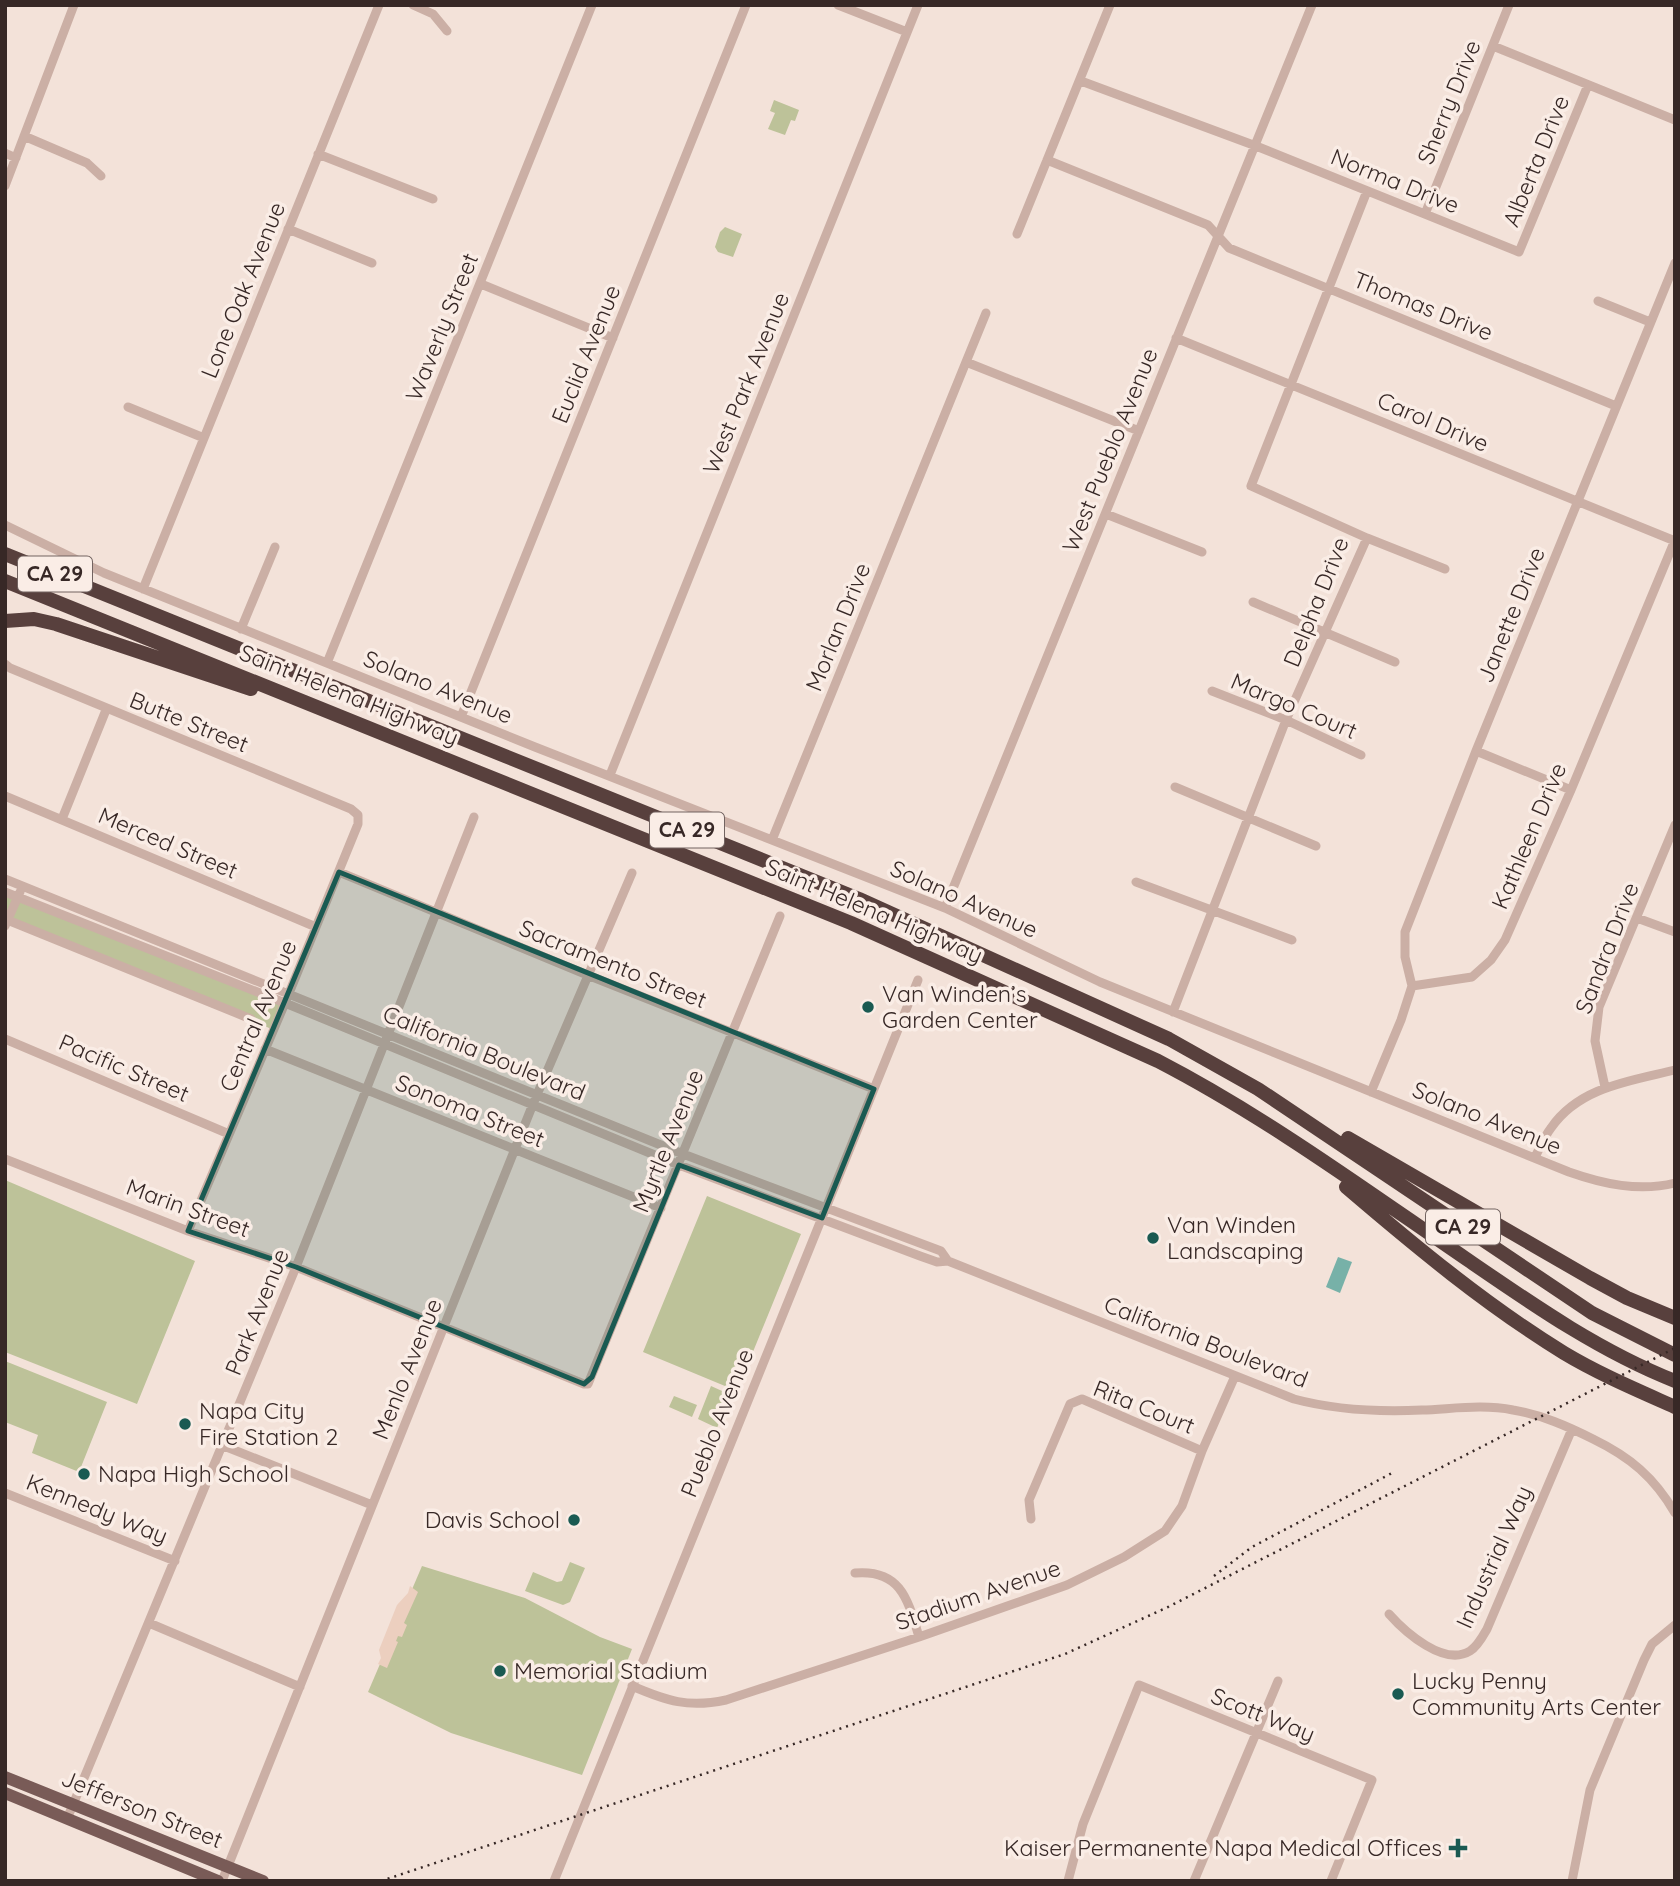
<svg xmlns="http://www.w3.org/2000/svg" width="1680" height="1886" viewBox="0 0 1680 1886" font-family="Quicksand,sans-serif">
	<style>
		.green { fill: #bdc299 }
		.plaza { fill: #eccfbf }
		.water { fill: #77b1a8 }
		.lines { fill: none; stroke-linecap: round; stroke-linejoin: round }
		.minor { stroke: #cbafa5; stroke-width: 9 }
		.major { stroke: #795b57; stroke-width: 12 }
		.highway { stroke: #58403d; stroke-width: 14 }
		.rail { stroke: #372826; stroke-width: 2.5; stroke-dasharray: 2 5; stroke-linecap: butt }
		.marked { fill: #1a5a52; fill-opacity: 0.2; stroke: #1a5a52; stroke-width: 5; stroke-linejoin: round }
		.poi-dot { fill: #1a5a52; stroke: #faede6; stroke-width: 2.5 }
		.labels { text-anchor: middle; stroke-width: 7; stroke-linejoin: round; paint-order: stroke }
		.shield { fill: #faede6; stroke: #726360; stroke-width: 2 }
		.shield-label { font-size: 21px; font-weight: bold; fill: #372826 }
		.street-label { font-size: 23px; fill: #372826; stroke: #faede6 }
		.poi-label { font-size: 23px; fill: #372826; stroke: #faede6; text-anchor: start }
	</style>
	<rect width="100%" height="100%" fill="#f3e2d9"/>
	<!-- green -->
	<path class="green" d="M774,100L799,110L795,121L791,120L785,135L768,129L775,113L770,111Z
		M725,227L742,234L733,257L718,252L715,247L720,232Z
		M5,892L285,1003L273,1030L251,1019L5,919Z
		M5,1180L195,1261L137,1404L5,1352Z
		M707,1196L801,1234L737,1391L643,1352Z
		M5,1361L107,1402L79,1472L32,1453L38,1435L5,1422Z
		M711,1386L731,1395L717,1428L698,1419Z
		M674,1396L697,1405L692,1417L669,1407Z
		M570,1562L585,1568L570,1602L563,1605L525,1591L533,1572L557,1582L562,1581Z
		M422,1566L525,1598L600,1637L632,1649L582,1775L451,1733L368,1692Z"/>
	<!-- plaza -->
	<path class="plaza" d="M410,1586L418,1592L404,1623L407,1625L402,1637L398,1636L396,1641L398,1642L387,1668L378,1664L381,1658L379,1650L397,1605L408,1593Z"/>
	<!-- water -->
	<path class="water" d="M1338,1257L1352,1262L1340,1293L1326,1287Z"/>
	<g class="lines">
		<!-- minor -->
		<path class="minor" d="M413,5L433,14L447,31
			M838,5L907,32
			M1493,46L1675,120
			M1081,81L1256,146L1519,252L1588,85
			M24,136L87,163L101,176
			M5,153L16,158
			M318,154L433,199
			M1047,160L1208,225L1229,248L1616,406
			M5,186L74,5
			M1367,191L1251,486L1367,538L1445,569
			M1425,214L1509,5
			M288,229L372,263
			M1017,234L1110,5
			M481,284L613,338
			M1598,301L1650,322
			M1176,338L1675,541
			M966,362L986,313
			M128,407L204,438
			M1106,514L1202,552
			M5,525L104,573L535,747L945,908L1100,982L1569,1172C1603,1184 1639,1192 1675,1183
			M143,589L379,5
			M1253,602L1395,662
			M241,629L275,547
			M327,663L592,5
			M5,664L10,668L351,809L358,815V824L285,1003L188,1231
			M1212,691L1286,720L1361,755
			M461,717L746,5
			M1476,751L1571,790
			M610,775L918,5
			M1175,787L1316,846
			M5,796L316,927
			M62,819L106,710
			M772,840L966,362L1139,431
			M339,872L590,976L874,1089
			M5,879L683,1154L941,1251L948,1261
			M1136,882L1292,940
			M5,892L285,1003L679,1165L920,1256L937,1262L948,1261L1294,1399C1335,1410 1379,1412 1422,1410C1452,1409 1483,1404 1513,1410C1542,1415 1567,1426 1593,1439C1630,1457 1654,1477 1675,1513
			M945,908L1312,5
			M1637,918L1675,932
			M5,919L251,1019
			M5,926L20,892
			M1412,986L1405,957V932L1476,751L1675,263
			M1173,1012L1286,720L1367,538
			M5,1039L229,1134
			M265,1049L661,1208
			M1605,1087L1595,1041L1599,1007L1675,825
			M1371,1092L1401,1020L1412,986L1472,977L1491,960L1505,940L1571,790L1675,540
			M1535,1157C1540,1148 1544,1137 1551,1128C1579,1087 1630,1081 1675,1070
			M5,1159L188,1231L296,1267L584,1384H588L780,916
			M224,1446L372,1505
			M5,1493L175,1561
			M1031,1519L1029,1500L1070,1404L1082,1399L1202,1451
			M855,1573C901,1569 908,1600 919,1637
			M1389,1614C1405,1632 1444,1667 1470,1651C1478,1646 1483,1636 1487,1629L1572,1429
			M149,1623L300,1687
			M632,1686C667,1701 688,1708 726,1700L919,1637L1067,1585L1124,1557L1165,1531L1182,1506L1202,1451L1235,1376
			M67,1819L296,1267L474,817
			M222,1881L533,1104L632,873
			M554,1881L918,980
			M1068,1881L1083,1824L1139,1685L1372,1780L1331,1881
			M1194,1881L1278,1681
			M1572,1881L1590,1790L1644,1660L1652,1644L1675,1625"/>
		<!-- major -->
		<path class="major" d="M5,1777L263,1881
			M5,1793L218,1881"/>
		<!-- highway -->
		<path class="highway" d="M5,554L859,899L1169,1039L1258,1089L1592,1313L1675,1355
			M5,581L851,923L1158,1061C1266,1117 1364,1189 1465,1258C1532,1304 1599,1351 1675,1381
			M5,621L34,619L56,624L251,689
			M1348,1138L1590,1278L1627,1298L1675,1318
			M1346,1187C1415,1246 1486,1305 1564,1353C1599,1374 1637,1390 1675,1407"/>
		<!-- rail -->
		<path class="rail" d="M1214,1576L1252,1547L1392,1473
			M381,1881L1065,1654L1168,1607L1675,1348"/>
	</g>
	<!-- marked area -->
	<path class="marked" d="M339,872L874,1089L822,1218L679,1165L592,1377L584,1384L296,1267L188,1231Z"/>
	<!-- markers -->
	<g class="poi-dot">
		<circle cx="868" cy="1007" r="7"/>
		<circle cx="1153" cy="1238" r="7"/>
		<circle cx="185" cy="1424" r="7"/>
		<circle cx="84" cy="1474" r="7"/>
		<circle cx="574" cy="1520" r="7"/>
		<circle cx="500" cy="1671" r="7"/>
		<circle cx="1398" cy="1694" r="7"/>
		<path d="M1454.5 1837.5h7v7h7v7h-7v7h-7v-7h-7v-7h7z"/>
	</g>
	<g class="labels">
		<!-- shield labels -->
		<g class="shield">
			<rect x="18" y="556.5" width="74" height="35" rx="5"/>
			<rect x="650" y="812.5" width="74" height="35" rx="5"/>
			<rect x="1426" y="1209.5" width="74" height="35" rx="5"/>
		</g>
		<g class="shield-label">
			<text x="55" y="581">CA 29</text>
			<text x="687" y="837">CA 29</text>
			<text x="1463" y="1234">CA 29</text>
		</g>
		<!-- street labels -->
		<g class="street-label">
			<text transform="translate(1449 102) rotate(-68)" y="8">Sherry Drive</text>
			<text transform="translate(1536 161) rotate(-68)" y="8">Alberta Drive</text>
			<text transform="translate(1395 181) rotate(22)" y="8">Norma Drive</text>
			<text transform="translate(243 290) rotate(-68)" y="8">Lone Oak Avenue</text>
			<text transform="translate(1423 306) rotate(22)" y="8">Thomas Drive</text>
			<text transform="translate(442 327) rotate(-68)" y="8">Waverly Street</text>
			<text transform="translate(586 354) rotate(-68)" y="8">Euclid Avenue</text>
			<text transform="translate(746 383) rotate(-68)" y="8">West Park Avenue</text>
			<text transform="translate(1433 422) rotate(23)" y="8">Carol Drive</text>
			<text transform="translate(1110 450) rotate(-68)" y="8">West Pueblo Avenue</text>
			<text transform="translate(1316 602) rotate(-68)" y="8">Delpha Drive</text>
			<text transform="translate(1511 615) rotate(-68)" y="8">Janette Drive</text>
			<text transform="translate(838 627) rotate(-68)" y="8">Morlan Drive</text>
			<text transform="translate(438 687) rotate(22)" y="8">Solano Avenue</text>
			<text transform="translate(349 695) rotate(22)" y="8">Saint Helena Highway</text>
			<text transform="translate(1294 706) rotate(23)" y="8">Margo Court</text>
			<text transform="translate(189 722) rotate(22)" y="8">Butte Street</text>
			<text transform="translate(1529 836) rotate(-67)" y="8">Kathleen Drive</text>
			<text transform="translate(168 843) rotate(23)" y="8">Merced Street</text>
			<text transform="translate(964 899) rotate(24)" y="8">Solano Avenue</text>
			<text transform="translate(874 911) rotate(23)" y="8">Saint Helena Highway</text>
			<text transform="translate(1607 948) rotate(-69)" y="8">Sandra Drive</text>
			<text transform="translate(613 964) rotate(22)" y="8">Sacramento Street</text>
			<text transform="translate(258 1016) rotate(-67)" y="8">Central Avenue</text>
			<text transform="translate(484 1053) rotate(22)" y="8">California Boulevard</text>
			<text transform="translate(124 1068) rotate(23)" y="8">Pacific Street</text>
			<text transform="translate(470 1111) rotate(22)" y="8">Sonoma Street</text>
			<text transform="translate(1487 1118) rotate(22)" y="8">Solano Avenue</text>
			<text transform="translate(668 1141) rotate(-68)" y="8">Myrtle Avenue</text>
			<text transform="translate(188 1208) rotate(20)" y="8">Marin Street</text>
			<text transform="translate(257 1312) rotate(-68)" y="8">Park Avenue</text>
			<text transform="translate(1206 1342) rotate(21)" y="8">California Boulevard</text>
			<text transform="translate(407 1369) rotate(-68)" y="8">Menlo Avenue</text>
			<text transform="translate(1144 1407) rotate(22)" y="8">Rita Court</text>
			<text transform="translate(717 1423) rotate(-68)" y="8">Pueblo Avenue</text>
			<text transform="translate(97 1509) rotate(22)" y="8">Kennedy Way</text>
			<text transform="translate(1494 1557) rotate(-66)" y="8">Industrial Way</text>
			<text transform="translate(978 1595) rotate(-19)" y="8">Stadium Avenue</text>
			<text transform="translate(1263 1715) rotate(22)" y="8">Scott Way</text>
			<text transform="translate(142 1809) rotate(22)" y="8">Jefferson Street</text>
		</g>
		<!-- poi labels -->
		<g class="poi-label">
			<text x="882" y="1002">Van Winden’s<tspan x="882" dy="26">Garden Center</tspan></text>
			<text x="1167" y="1233">Van Winden<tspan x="1167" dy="26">Landscaping</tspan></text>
			<text x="199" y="1419">Napa City<tspan x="199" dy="26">Fire Station 2</tspan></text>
			<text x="98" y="1482">Napa High School</text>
			<text x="560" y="1528" text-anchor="end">Davis School</text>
			<text x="514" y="1679">Memorial Stadium</text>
			<text x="1412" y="1689">Lucky Penny<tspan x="1412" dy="26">Community Arts Center</tspan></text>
			<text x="1442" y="1856" text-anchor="end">Kaiser Permanente Napa Medical Offices</text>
		</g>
	</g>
	<!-- border -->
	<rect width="1680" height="1886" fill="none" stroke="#372826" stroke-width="14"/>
</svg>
